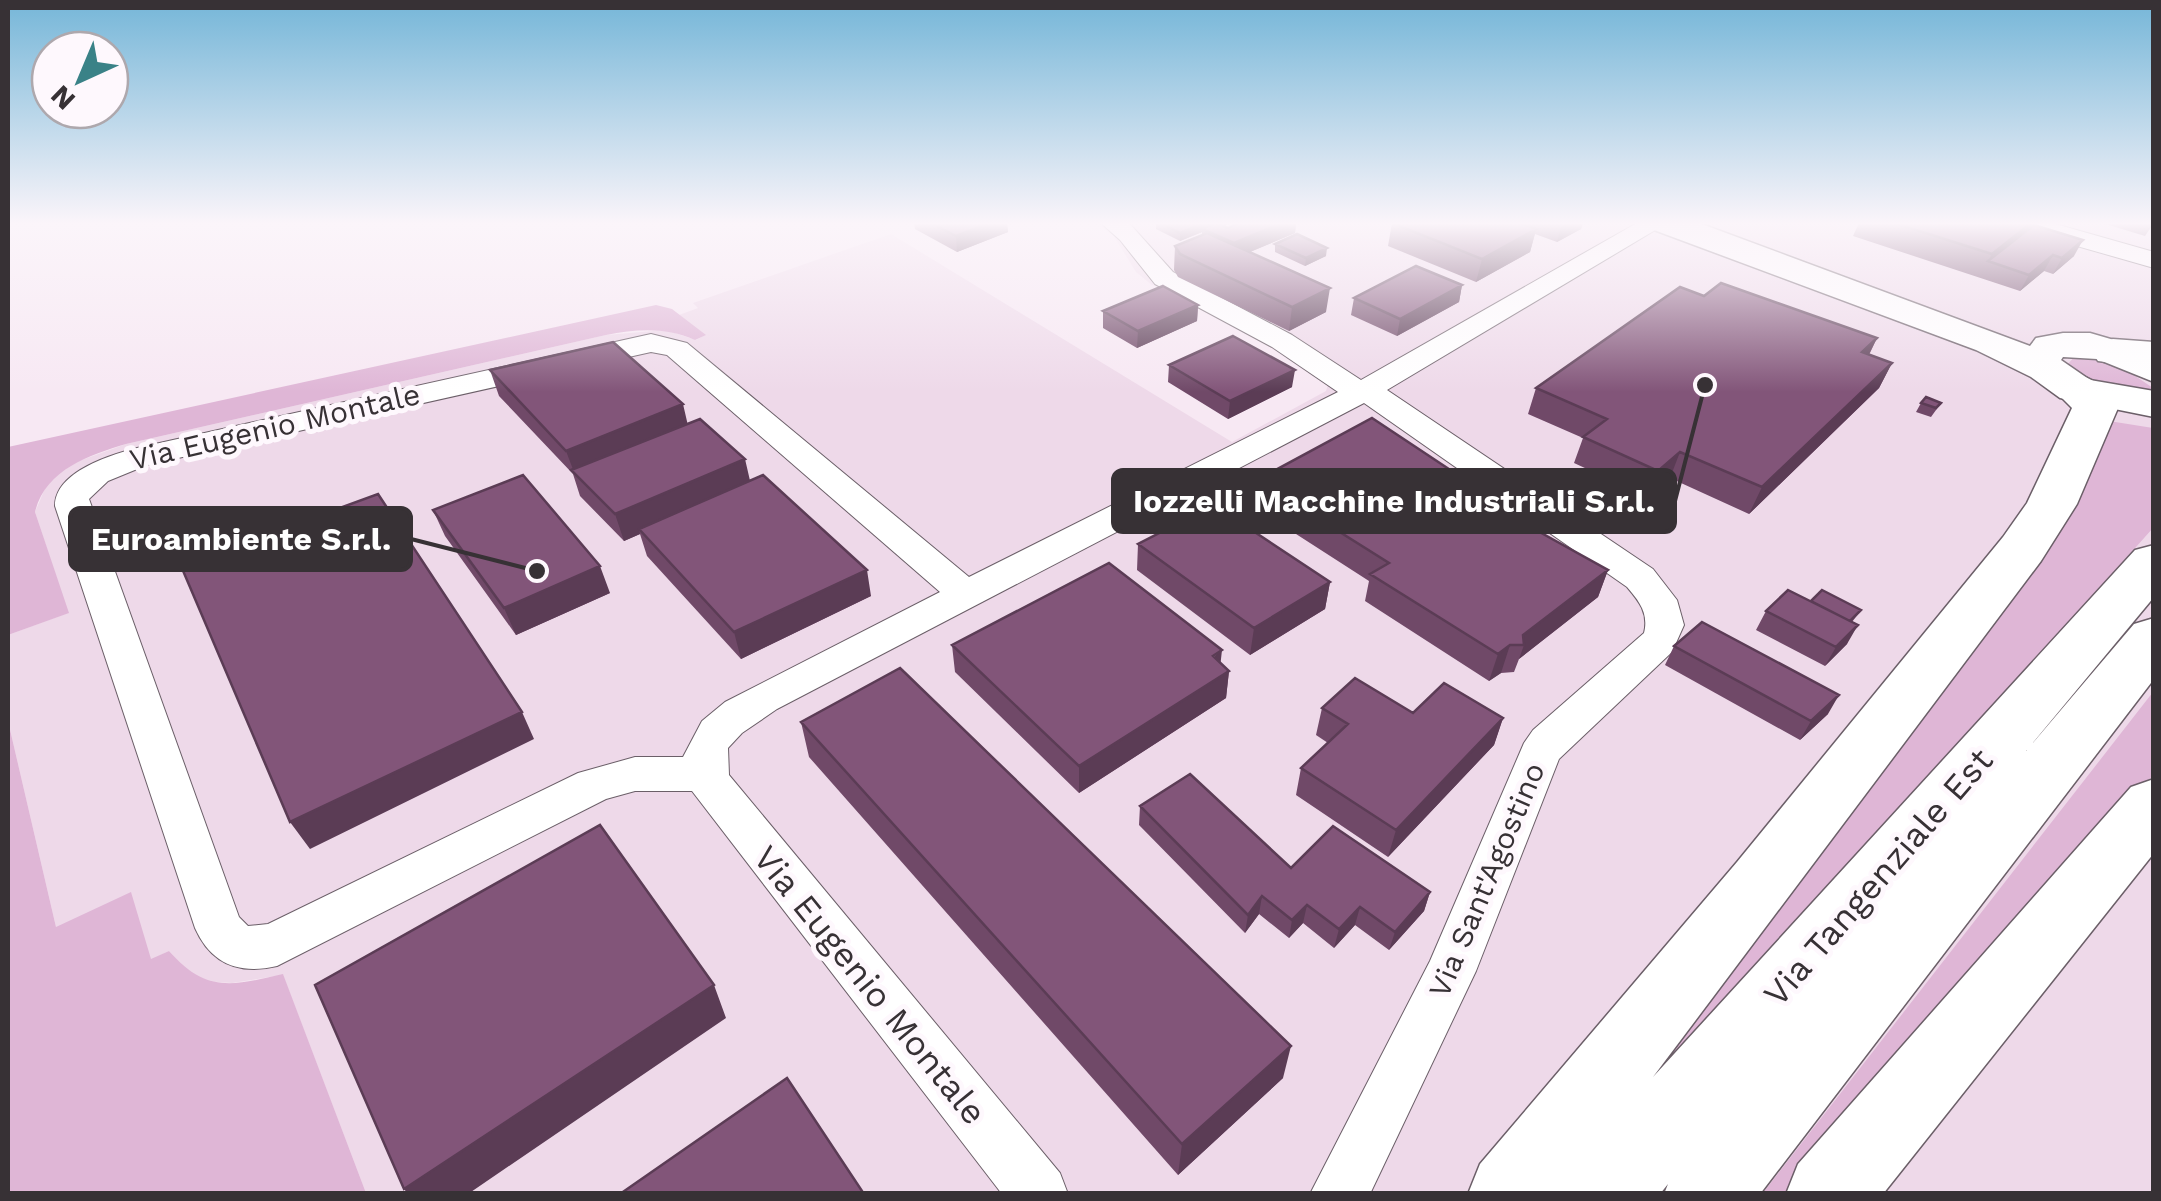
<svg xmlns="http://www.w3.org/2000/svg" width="2161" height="1201" viewBox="0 0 2161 1201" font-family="'Work Sans',sans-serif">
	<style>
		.built { fill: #eed9e9 }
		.green { fill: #dfb6d6 }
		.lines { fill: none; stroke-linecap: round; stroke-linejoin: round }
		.street-casing { stroke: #6b5f68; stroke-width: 2 }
		.secondary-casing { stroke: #6b5f68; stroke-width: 3 }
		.primary-casing { stroke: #6b5f68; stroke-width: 3 }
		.street { fill: #fff; fill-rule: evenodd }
		.secondary { fill: #fff; fill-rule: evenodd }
		.primary { fill: #fff; fill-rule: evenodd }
		.wall { fill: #704968 }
		.shaded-wall { fill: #5b3c55 }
		.building { fill: #825579; stroke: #5b3c55; stroke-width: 2.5 }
		.labels { text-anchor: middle; stroke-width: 10; stroke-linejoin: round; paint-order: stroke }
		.street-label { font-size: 30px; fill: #373135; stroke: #fef8fd }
		.near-street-label { font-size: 35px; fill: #373135; stroke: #fef8fd }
		.leader { fill: none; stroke: #373135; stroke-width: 4 }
		.callout-dot { fill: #373135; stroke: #fef8fd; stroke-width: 4 }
		.callout { fill: #373135; stroke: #373135; stroke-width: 4 }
		.callout-label { font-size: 32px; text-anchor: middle; font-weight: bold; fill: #fff }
	</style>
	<rect width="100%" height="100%" fill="#f7e8f3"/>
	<!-- built -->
	<path class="built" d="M1094,223H2153V1193H366L283,975L232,983L204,981L188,972L169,951L151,960L56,927L8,721V635L68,613L35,512L46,486L61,472L79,461L126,444L606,335L666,330L696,340L705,335L679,315L698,308L693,303L891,234L1232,442L1326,391L1329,381L1220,316L1163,287L1152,285L1136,272L1113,235Z"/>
	<!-- green -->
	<path class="green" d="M656,305L672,309L706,335L695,340C666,327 637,329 606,335L126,444C89,455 45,470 35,512L69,613L8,635V447Z
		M2091,356L2119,365L2153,388V393L2090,379L2068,364L2074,357Z
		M2109,421L2153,428V528L1798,925L1569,1193Z
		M2153,692V775L1794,1193L1762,1194Z
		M8,721L56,927L131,892L151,959L169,951C206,993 232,986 283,974L366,1193H8Z"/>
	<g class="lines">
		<!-- street casing -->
		<g class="street-casing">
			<path id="street" d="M1101,223H1129L1173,272L1292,335L1361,380L1637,223H1667L1387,390L1653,569L1677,600L1684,625L1672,652L1559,759L1476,971L1370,1194H1310L1430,961L1524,743L1533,730L1644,633C1649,613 1639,601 1627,587L1364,403L777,709L742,733L728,748L729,775L1060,1173L1068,1194H1002L692,791H635L606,799L277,966C239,975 211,964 195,928L55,506C55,472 110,455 137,448L651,334L687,343L969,577L1338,392L1272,347L1155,284L1120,240ZM651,352L667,355L940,592L725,702L702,721L683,757H635L578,773L268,924L248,926L239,917L89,499L108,481L147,465Z
				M2011,223H2052L2154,252V268L2014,228Z"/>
		</g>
		<!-- secondary casing -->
		<g class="secondary-casing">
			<path id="secondary" d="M1649,223H1699L2030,346L2036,338L2063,333H2090L2145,349L2154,353V382L2097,359L2063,357L2061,360L2090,380L2154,391V417L2060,398L2031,377L1976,350L1654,230Z"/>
		</g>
		<!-- primary casing -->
		<g class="primary-casing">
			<path id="primary" d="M2113,339L2154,342V368L2098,361L2092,352L2098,343Z
				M2072,373C2093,378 2108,388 2118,408L2077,504L2041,561L1653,1077L2135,550L2154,545V597L2026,751L2134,624L2154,618V679L1760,1194H1664L1668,1184L1660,1194H1468L1480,1164L1737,862L2003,537L2027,503L2072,408L2050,386L2056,377Z
				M2154,779V853L1883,1194H1786L1798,1164L2131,787Z"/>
		</g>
		<!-- street -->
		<use href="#street" class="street"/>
		<!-- secondary -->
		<use href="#secondary" class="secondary"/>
		<!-- primary -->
		<use href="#primary" class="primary"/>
	</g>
	<!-- wall -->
	<path class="wall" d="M914,223H1007L1008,232L957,252L915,229Z
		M1156,223H1232L1224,226L1228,228L1238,223H1296L1295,233L1250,252L1326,312L1289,331L1178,277L1174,270L1175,246L1202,235V232L1180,241L1156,229Z
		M1392,223H1583L1581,229L1557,242L1535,234L1530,252L1476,282L1388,246Z
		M1859,223H2035L2034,225L2074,256L2053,274L2044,271L2020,291L1853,236Z
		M2102,223H2154L2145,236Z
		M1275,244L1326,256L1305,266L1275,252Z
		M1462,285L1459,302L1397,336L1351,315L1354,298Z
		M1198,305L1197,321L1137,348L1103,328V311Z
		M1877,338L1869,355L1892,363L1879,388L1749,514L1670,478L1648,497L1574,463L1583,438L1528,414L1536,388Z
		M1169,365L1292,387L1228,419L1168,382Z
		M490,370L688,424L750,481L871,596L741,659L647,556L640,534L624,541L580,496L573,474L499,396Z
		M1921,403H1941L1931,417L1916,412Z
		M1257,480L1495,507L1608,570L1598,597L1519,659L1514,672L1501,673L1489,681L1365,601L1369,581L1254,507Z
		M433,510L610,593L516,635L445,536Z
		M1138,544L1330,582L1325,609L1250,655L1137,570Z
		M1811,601L1861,610L1852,622L1847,644L1825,666L1756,630L1766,611Z
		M952,645L1220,663L1229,671L1226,698L1079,793L955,672Z
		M1674,646L1828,714L1800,740L1665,665Z
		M1322,708L1503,718L1494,745L1388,857L1296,795L1301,768L1328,743L1316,735Z
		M801,722L1283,1078L1178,1175L809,757Z
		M1140,806L1291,868L1430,892L1424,911L1389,950L1355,925L1334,948L1303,923L1289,938L1259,914L1245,933L1139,825Z"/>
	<!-- shaded-wall -->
	<path class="shaded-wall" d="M989,223H1007L1008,232L957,252L956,236Z
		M1204,223H1213L1202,229V232L1180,241V233Z
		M1282,223H1296L1295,233L1233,259L1234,243Z
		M1568,223H1583L1581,229L1557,242L1561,227Z
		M2031,223H2035L2025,241L1988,261L1992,254Z
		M1536,229L1530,252L1476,282L1482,259Z
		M2083,240L2074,256L2053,274L2062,258Z
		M1327,248L1326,256L1305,266L1306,258Z
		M2053,255L2044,271L2020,291L2029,275Z
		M1462,285L1459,302L1397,336L1400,319Z
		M1330,288L1326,312L1289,331L1292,307Z
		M1198,305L1197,321L1137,348L1138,331Z
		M1877,338L1865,362L1862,352Z
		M1892,363L1879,388L1749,514L1762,487Z
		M1295,370L1292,387L1228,419L1230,401Z
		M683,404L689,430L574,472L566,451Z
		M1680,452L1670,478L1648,497L1658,471Z
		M745,459L751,485L639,529L640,534L624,541L615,514Z
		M600,566L610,593L516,635L504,608Z
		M867,570L871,596L741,659L734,632Z
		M1608,570L1598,597L1519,659L1524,645L1523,635Z
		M1330,582L1325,609L1250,655L1254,628Z
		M1858,625L1847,644L1825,666L1836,647Z
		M1510,645L1501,673L1489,681L1498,654Z
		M1222,650L1219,677L1229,671L1226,698L1079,793V766Z
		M1839,695L1828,714L1800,740L1811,721Z
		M522,712L534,739L310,849L290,822Z
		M1503,718L1494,745L1388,857L1396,830Z
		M1430,892L1424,911L1389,950L1395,932Z
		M1262,896L1259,914L1245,933L1248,915Z
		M1307,905L1303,923L1289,938L1292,920Z
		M1360,907L1355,925L1334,948L1339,929Z
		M714,985L726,1018L468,1194H408L404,1189Z
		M1291,1046L1283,1078L1178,1175L1182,1144Z"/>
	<!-- building -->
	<path class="building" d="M931,223H989L956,236Z
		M1161,223H1204L1180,233Z
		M1215,223L1228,228L1238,223H1282L1234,243L1202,229Z
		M1392,223H1520L1536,229L1482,259Z
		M1894,223H2031L1992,254Z
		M2034,225L2083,240L2062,258L2053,255L2029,275L1988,261Z
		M1207,233L1330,288L1292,307L1180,254L1175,246Z
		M1297,234L1327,248L1306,258L1275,244Z
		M1416,266L1462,285L1400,319L1354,298Z
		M1721,283L1877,338L1862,352L1892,363L1762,487L1680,452L1658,471L1583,437L1607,419L1536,388L1680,287L1704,296Z
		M1163,286L1198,305L1138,331L1103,311Z
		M1233,336L1295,370L1230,401L1169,365Z
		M613,342L683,404L566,451L490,370Z
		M1926,397L1941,403L1936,408L1921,403Z
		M1372,418L1497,501L1491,505L1608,570L1523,635L1524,645H1510L1498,654L1370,574L1389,563L1257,480Z
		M700,419L745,459L615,514L571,470Z
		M523,475L600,566L504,608L433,510Z
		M763,475L867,570L734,632L639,529Z
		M378,494L522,712L290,822L181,566Z
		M1214,505L1330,582L1254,628L1138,544Z
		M1109,563L1222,650L1213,656L1229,671L1079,766L952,645Z
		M1788,590L1858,625L1836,647L1766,611Z
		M1822,590L1861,610L1850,621L1811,601Z
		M1702,622L1839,695L1811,721L1674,646Z
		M900,668L1291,1046L1182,1144L801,722Z
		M1355,678L1413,713L1444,683L1503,718L1396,830L1301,768L1348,724L1322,708Z
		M1190,774L1291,868L1333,826L1430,892L1395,932L1360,907L1339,929L1307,905L1292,920L1262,896L1248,915L1140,806Z
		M600,825L714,985L404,1189L315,985Z
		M787,1078L864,1194H620Z"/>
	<!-- sky -->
	<linearGradient id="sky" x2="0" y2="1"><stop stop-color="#75b6d8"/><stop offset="0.57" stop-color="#fbf5fa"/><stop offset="1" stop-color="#fbf5fa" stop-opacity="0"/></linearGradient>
	<rect width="2161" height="392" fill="url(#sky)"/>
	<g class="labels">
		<!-- street labels -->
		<g class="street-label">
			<text transform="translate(275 427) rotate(-13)" y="10">Via Eugenio Montale</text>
			<text transform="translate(1487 880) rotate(-67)" y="10">Via Sant'Agostino</text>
		</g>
		<!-- near-street labels -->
		<g class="near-street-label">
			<text transform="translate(1878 877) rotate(-49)" y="12">Via Tangenziale Est</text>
			<text transform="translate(870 985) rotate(51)" y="12">Via Eugenio Montale</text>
		</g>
	</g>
	<!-- callouts -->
	<path class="leader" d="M1705 385L1675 501M537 571L411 539"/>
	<g class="callout-dot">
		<circle cx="1705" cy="385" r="10"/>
		<circle cx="537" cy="571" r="10"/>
	</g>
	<g class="callout">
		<rect x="1113" y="470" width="562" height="62" rx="10"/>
		<rect x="70" y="508" width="341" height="62" rx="10"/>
	</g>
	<g class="callout-label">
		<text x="1394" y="512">Iozzelli Macchine Industriali S.r.l.</text>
		<text x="241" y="550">Euroambiente S.r.l.</text>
	</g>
	<!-- border -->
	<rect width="2161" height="1201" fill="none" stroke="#373135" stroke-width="20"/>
	<!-- north arrow -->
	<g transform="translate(80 80) rotate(224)"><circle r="48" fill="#fef8fd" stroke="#aea8ad" stroke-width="2.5"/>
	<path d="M0-8L18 38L0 25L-18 38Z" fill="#3a8287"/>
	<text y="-15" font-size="28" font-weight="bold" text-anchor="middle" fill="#373135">N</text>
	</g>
</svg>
